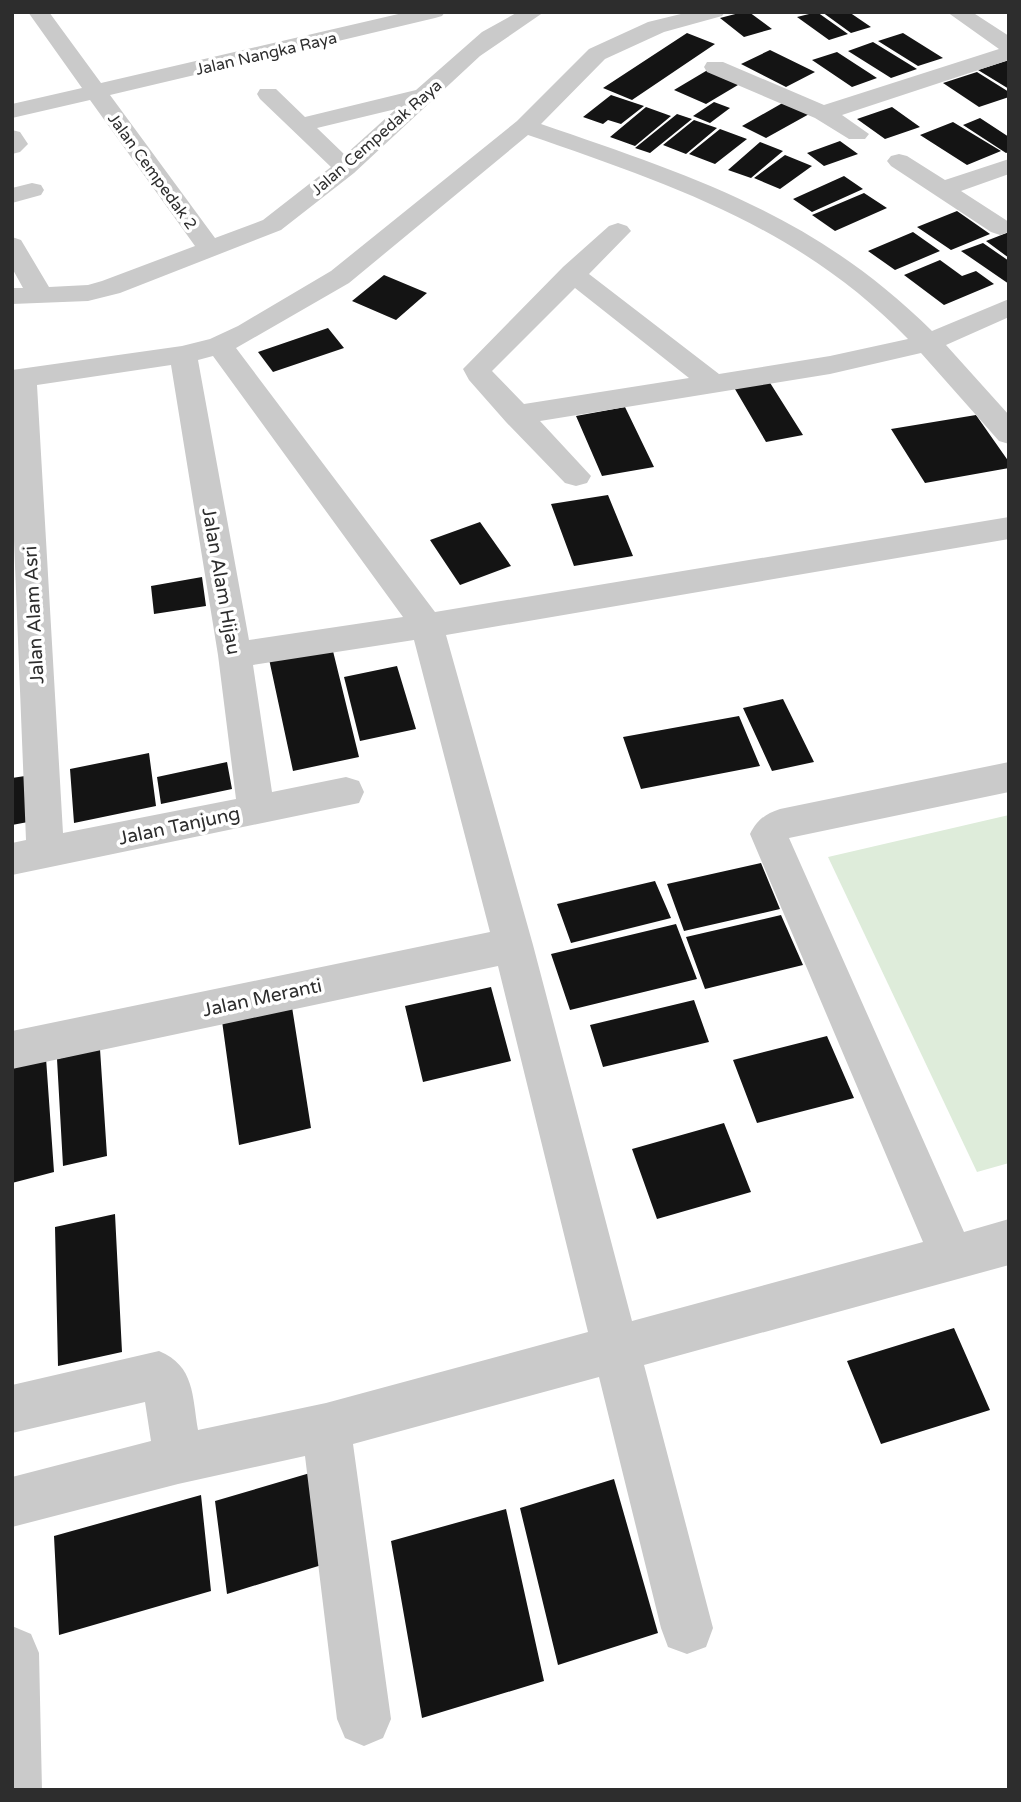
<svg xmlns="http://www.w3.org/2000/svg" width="1021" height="1802" viewBox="0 0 1021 1802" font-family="'Varela Round',sans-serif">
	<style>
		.green { fill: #deecda }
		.building { fill: #141414 }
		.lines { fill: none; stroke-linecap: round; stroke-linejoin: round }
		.minor { fill: #cacaca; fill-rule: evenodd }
		.labels { text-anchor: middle; stroke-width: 7; stroke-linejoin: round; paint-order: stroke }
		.far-street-label { font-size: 16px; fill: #2d2d2d; stroke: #fff }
		.street-label { font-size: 19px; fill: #2d2d2d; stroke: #fff }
	</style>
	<rect width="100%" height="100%" fill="#fff"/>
	<!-- green -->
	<path class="green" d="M1009,815V1163L977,1172L828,857Z"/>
	<!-- building -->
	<path class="building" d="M743,12H749L772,29L744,37L720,18Z
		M817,12L848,34L829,40L797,17Z
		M822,12H849L871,27L851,33Z
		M687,33L715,44L632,100L603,88Z
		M903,33L943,58L918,66L878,41Z
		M873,42L917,69L891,78L848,51Z
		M770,50L815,72L786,87L741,64Z
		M837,52L877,78L852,87L812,60Z
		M1009,60V89L978,70Z
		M711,68L743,82L706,104L674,90Z
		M977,72L1009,92V97L979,107L943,83Z
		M611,95L644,106L621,124L608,120L603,124L583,117Z
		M786,101L811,113L766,138L742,126Z
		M714,102L730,108L710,123L693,116Z
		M646,107L671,116L635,146L610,137Z
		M892,107L920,127L885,139L857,119Z
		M677,114L692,119L650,153L635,148Z
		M980,118L1009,137V152L1006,153L963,125Z
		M694,120L717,128L686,154L663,145Z
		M953,122L1001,151L967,165L920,135Z
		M720,129L747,139L715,164L689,154Z
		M840,141L858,154L824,166L807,153Z
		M760,142L783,151L751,178L728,170Z
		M785,155L812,166L780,189L754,178Z
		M844,176L863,189L812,212L793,199Z
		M864,193L887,208L835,231L812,215Z
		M957,211L990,234L951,250L917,227Z
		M913,232L940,251L895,270L868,251Z
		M1009,232V258L986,241Z
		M983,243L1009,261V284L961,251Z
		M940,260L962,276L976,271L994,284L944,305L904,275Z
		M384,275L427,293L396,320L352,301Z
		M328,328L344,348L273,372L258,352Z
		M767,378L803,435L766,442L732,384Z
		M625,407L654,467L602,476L576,416Z
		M976,415L1009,462V468L925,483L891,429Z
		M608,495L633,556L574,566L551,504Z
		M480,522L511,566L460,585L430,540Z
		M202,577L206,606L154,614L151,586Z
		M332,647L359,757L293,771L269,659Z
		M397,666L416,729L360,741L344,677Z
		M783,699L814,762L772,771L743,708Z
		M739,716L760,766L641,789L623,737Z
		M149,753L156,806L74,823L70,769Z
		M227,762L232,789L161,804L157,777Z
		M25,776L28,822L12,825V778Z
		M761,863L780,909L684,931L667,884Z
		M655,881L671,918L571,943L557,904Z
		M781,915L803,965L705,989L686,937Z
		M676,924L697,979L570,1010L551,954Z
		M491,987L511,1061L423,1082L405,1006Z
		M694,1000L709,1042L603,1067L590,1025Z
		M292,1007L311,1128L239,1145L222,1021Z
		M827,1036L854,1098L757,1123L733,1060Z
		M100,1049L107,1156L63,1166L57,1059Z
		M46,1058L54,1172L12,1183V1066Z
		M724,1123L751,1192L657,1219L632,1149Z
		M115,1214L122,1352L58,1366L55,1227Z
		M954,1328L990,1410L881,1444L847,1361Z
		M310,1473L325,1564L227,1594L215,1501Z
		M614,1479L658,1633L558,1665L520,1508Z
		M201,1495L211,1591L59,1635L54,1536Z
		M506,1509L544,1681L422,1718L391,1541Z"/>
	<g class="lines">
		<!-- minor -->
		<path class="minor" d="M28,12H49L101,83L407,12H445L442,16L435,18L110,95L215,238L263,220L331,167L260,99L257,94L260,89H276L305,117L416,90L482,32L518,12H544L480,56L354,173L281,230L120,293L88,301L12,304V288H23L12,268V237L21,240L49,287L88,285L102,281L195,246L90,100L12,118V104L82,88ZM396,109L345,155L317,128Z
			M689,12H725L722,16L664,32L605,59L541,124C692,176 815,215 932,331L1009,299V317L946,345L1009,415V444L999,441L921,353L830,374L540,421L591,476L587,483L576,486L565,483L506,422L469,380L463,369L563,267L609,226L618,223L627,226L631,231L589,274L719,374L830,356L908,339C801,228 670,184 528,135L349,283L236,348L435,612L1009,517V539L446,635L533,945L632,1321L923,1242L750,834C757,820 765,814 780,809L1009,762V792L789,838L964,1232L1009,1219V1265L644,1365L713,1628L706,1647L687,1654L668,1647L661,1628L599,1377L353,1444L391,1719L383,1738L364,1746L345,1738L337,1719L305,1456L178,1484L12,1527V1477L151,1441L145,1402L12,1433V1385L159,1351C195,1366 192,1396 198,1430L326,1403L588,1332L498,966L12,1069V1031L490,932L414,640L253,665L272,792L346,777L359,781L364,792L359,803L12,875V843L26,840L12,491V370L182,346L210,339L238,326L331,271L517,121L589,49L648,22ZM575,288L689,378L524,404L492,371ZM213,356L403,617L249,640L198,360ZM171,365L218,655L236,799L63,833L37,385Z
			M947,12H972L1009,36V60L842,115L869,134L865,139H849L815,118L707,72L704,67L707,62H723L824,105L999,49Z
			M12,130L20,132L28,144L20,152L12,154Z
			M899,154L907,156L945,180L1009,159V174L961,191L1009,222V232L1000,235L991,232L891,166L887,161L891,156Z
			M32,183L41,185L44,190L41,195L12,203V188Z
			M12,1626L31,1634L39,1653L42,1790H12Z"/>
	</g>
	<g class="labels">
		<!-- far-street labels -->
		<g class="far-street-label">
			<text transform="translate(266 53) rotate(-13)" y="6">Jalan Nangka Raya</text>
			<text transform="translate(376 137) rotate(-41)" y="6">Jalan Cempedak Raya</text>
			<text transform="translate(153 171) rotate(54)" y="6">Jalan Cempedak 2</text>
		</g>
		<!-- street labels -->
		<g class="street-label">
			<text transform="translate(222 581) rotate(80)" y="7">Jalan Alam Hijau</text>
			<text transform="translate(33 615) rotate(-93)" y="7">Jalan Alam Asri</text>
			<text transform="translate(179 825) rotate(-12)" y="7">Jalan Tanjung</text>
			<text transform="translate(262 997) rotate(-12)" y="7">Jalan Meranti</text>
		</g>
	</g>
	<!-- border -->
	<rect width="1021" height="1802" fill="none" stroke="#2d2d2d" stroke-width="28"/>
</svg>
